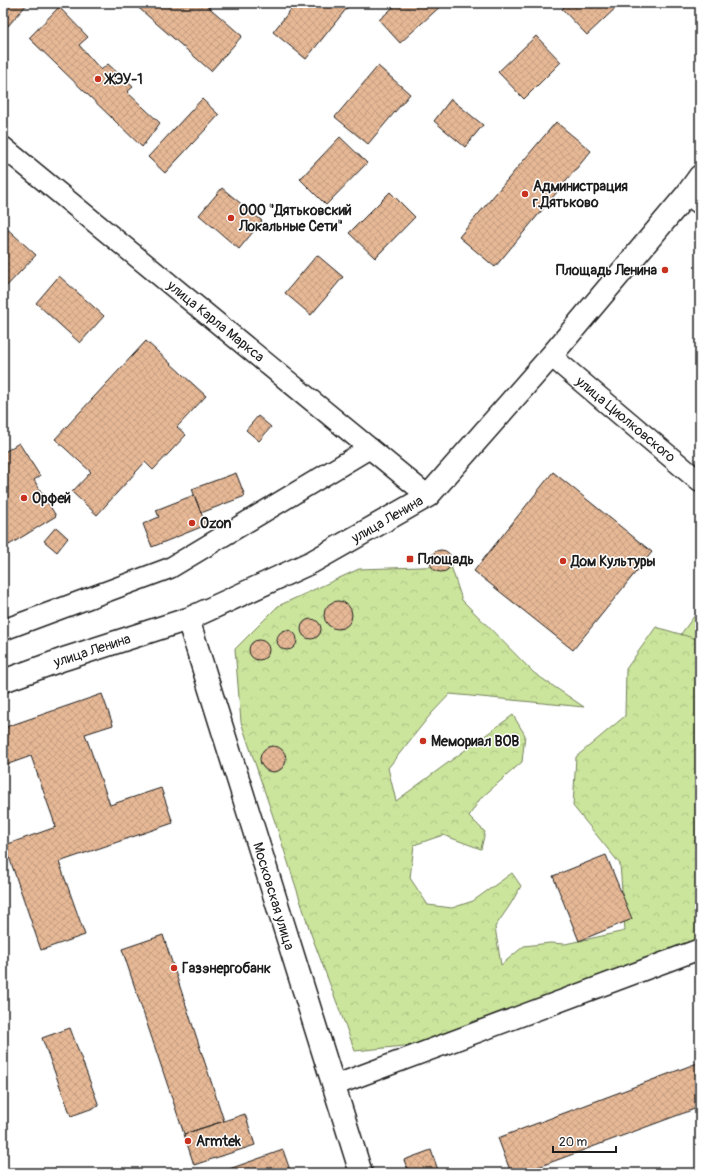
<svg xmlns="http://www.w3.org/2000/svg" width="703" height="1176" viewBox="0 0 703 1176" font-family="Pangolin,sans-serif">
	<style>
		.green { fill: #cbe59c; stroke: #74805c }
		.forest { fill: url(#forest-crowns); stroke: #74805c }
		.building { fill: url(#building-cross-hatch); stroke: #1c1c1c }
		.lines { fill: none; stroke-linecap: round; stroke-linejoin: round }
		.street-casing { stroke: #1c1c1c; stroke-width: 23 }
		.secondary-casing { stroke: #1c1c1c; stroke-width: 25 }
		.street { stroke: #fff; stroke-width: 20 }
		.secondary { stroke: #fff; stroke-width: 22 }
		.poi-dot { fill: #c8321e; stroke: #fff; stroke-width: 1.5 }
		.labels { text-anchor: middle; stroke-width: 3; stroke-linejoin: round; paint-order: stroke }
		.poi-label { font-size: 14px; font-weight: bold; fill: #1c1c1c; stroke: #fff; text-anchor: start }
		.street-label { font-size: 14px; fill: #1c1c1c; stroke: #fff }
	</style>
	<defs>
		<pattern id="forest-crowns" width="20" height="18" patternUnits="userSpaceOnUse"><rect width="20" height="18" fill="#cbe59c"/><path d="M2 6a3 3 0 1 1 6 0M12 15a3 3 0 1 1 6 0" fill="none" stroke="#aec486"/></pattern>
		<pattern id="building-cross-hatch" width="8" height="8" patternUnits="userSpaceOnUse"><rect width="8" height="8" fill="#e6b896"/><path d="M0 0l8 8M0 8l8-8" fill="none" stroke="#c59e81"/></pattern>
	</defs>
	<rect width="100%" height="100%" fill="#fff"/>
	<filter id="ink" filterUnits="userSpaceOnUse"><feTurbulence type="fractalNoise" baseFrequency=".025" numOctaves="2"/><feDisplacementMap in="SourceGraphic" scale="8" xChannelSelector="R" yChannelSelector="G"/><feConvolveMatrix kernelMatrix="1 2 1 2 8 2 1 2 1" color-interpolation-filters="sRGB"/></filter>
	<g filter="url(#ink)">
		<!-- green -->
		<path class="green" d="M695,615L700,619V654L678,638Z"/>
		<!-- forest -->
		<path class="forest" d="M451,566L462,600L534,673L584,707L450,694L431,714L388,768L396,801L513,715L525,735L522,762L480,799L469,816L485,832L481,849L443,835L414,845L410,878L428,905L452,908L473,901L512,873L521,886L510,905L495,927L501,965L524,946L550,943L565,944L625,931L620,864L573,806L576,757L625,716L626,669L656,627L700,640V938L414,1045L355,1051L311,934L277,828L241,722L235,649L278,606L359,569Z"/>
		<!-- building -->
		<path class="building" d="M3,3H28L8,26L3,21Z
			M133,3H204L242,36L211,71Z
			M296,3H351L306,59L273,32Z
			M398,3H444L400,43L379,20Z
			M568,3H621L587,35L562,9Z
			M59,7L88,37L79,45L101,70L108,64L133,87L127,92L160,123L142,147L29,38Z
			M536,36L561,62L524,99L498,72Z
			M378,66L410,94L368,144L335,117Z
			M202,99L219,115L165,173L148,157Z
			M451,99L483,125L465,147L434,121Z
			M556,122L591,151L495,267L459,237Z
			M340,137L367,163L326,205L300,179Z
			M222,188L262,221L239,249L199,215Z
			M390,192L415,217L375,258L349,233Z
			M3,225L36,255L3,290Z
			M317,255L343,277L311,315L285,293Z
			M59,276L104,316L80,343L36,303Z
			M146,341L206,396L177,427L186,435L153,470L145,462L97,515L72,492L91,472L55,439Z
			M258,416L271,427L259,441L246,430Z
			M19,443L40,476L34,480L56,516L9,545L3,535V453Z
			M553,472L652,552L573,650L474,571Z
			M236,473L245,496L201,513L192,489Z
			M194,495L206,525L152,547L143,524L159,517L156,510Z
			M56,527L68,538L57,552L44,541Z
			M430 561a11 11 0 1 1 22 0a11 11 0 1 1-22 0Z
			M324 615a14 14 0 1 1 28 0a14 14 0 1 1-28 0Z
			M301 629a10 10 0 1 1 20 0a10 10 0 1 1-20 0Z
			M277 640a10 10 0 1 1 20 0a10 10 0 1 1-20 0Z
			M249 650a10 10 0 1 1 20 0a10 10 0 1 1-20 0Z
			M102,694L113,725L85,734L110,805L161,788L173,823L59,862L85,935L41,950L5,845L56,827L31,756L3,766V728Z
			M260 759a13 13 0 1 1 26 0a13 13 0 1 1-26 0Z
			M606,855L632,919L579,941L553,876Z
			M163,935L224,1121L184,1134L122,949Z
			M70,1028L99,1106L71,1116L42,1038Z
			M700,1062V1107L522,1173H511L498,1138Z
			M245,1114L255,1145L194,1165L184,1134Z
			M283,1150L291,1173H218Z
			M431,1150L439,1173H409L404,1160Z"/>
		<g class="lines">
			<!-- street casing -->
			<g class="street-casing">
				<path id="street" d="M3,147L428,496
					M687,194L700,204
					M551,356L700,482
					M3,630L170,568L370,448
					M333,1086L700,949"/>
			</g>
			<!-- secondary casing -->
			<g class="secondary-casing">
				<path id="secondary" d="M188,619L361,1173
					M3,681L64,659L188,619L312,562L428,496L551,356L687,194L700,176"/>
			</g>
			<!-- street -->
			<use href="#street" class="street"/>
			<!-- secondary -->
			<use href="#secondary" class="secondary"/>
		</g>
	</g>
	<!-- markers -->
	<g class="poi-dot">
		<circle cx="98" cy="79" r="4"/>
		<circle cx="525" cy="194" r="4"/>
		<circle cx="231" cy="218" r="4"/>
		<circle cx="665" cy="270" r="4"/>
		<circle cx="24" cy="498" r="4"/>
		<circle cx="192" cy="523" r="4"/>
		<rect x="406" y="555" width="8" height="8" rx="2"/>
		<circle cx="563" cy="561" r="4"/>
		<circle cx="423" cy="741" r="4"/>
		<circle cx="174" cy="968" r="4"/>
		<circle cx="188" cy="1141" r="4"/>
	</g>
	<g class="labels">
		<!-- poi labels -->
		<g class="poi-label">
			<text x="106" y="84">ЖЭУ-1</text>
			<text x="533" y="191">Администрация<tspan x="533" dy="16">г.Дятьково</tspan></text>
			<text x="239" y="215">ООО "Дятьковский<tspan x="239" dy="16">Локальные Сети"</tspan></text>
			<text x="657" y="275" text-anchor="end">Площадь Ленина</text>
			<text x="32" y="503">Орфей</text>
			<text x="200" y="528">Ozon</text>
			<text x="418" y="564">Площадь</text>
			<text x="571" y="566">Дом Культуры</text>
			<text x="431" y="746">Мемориал ВОВ</text>
			<text x="182" y="973">Газэнергобанк</text>
			<text x="196" y="1146">Armtek</text>
		</g>
		<!-- street labels -->
		<g class="street-label">
			<text transform="translate(216 321) rotate(39)" y="5">улица Карла Маркса</text>
			<text transform="translate(626 419) rotate(40)" y="5">улица Циолковского</text>
			<text transform="translate(387 519) rotate(-30)" y="5">улица Ленина</text>
			<text transform="translate(92 650) rotate(-18)" y="5">улица Ленина</text>
			<text transform="translate(274 896) rotate(73)" y="5">Московская улица</text>
		</g>
	</g>
	<!-- margin -->
	<rect width="703" height="1176" fill="none" stroke="#fff" stroke-width="16"/>
	<rect x="8" y="8" width="687" height="1160" fill="none" stroke="#1c1c1c" stroke-width="1.5" filter="url(#ink)"/>
	<!-- scale -->
	<path d="M553 1146v6h63v-6" fill="none" stroke="#1c1c1c" stroke-width="2"/>
	<text x="559" y="1146" font-size="12" fill="#1c1c1c" stroke="#ffffff" stroke-width="3" paint-order="stroke">20 m</text>
</svg>
